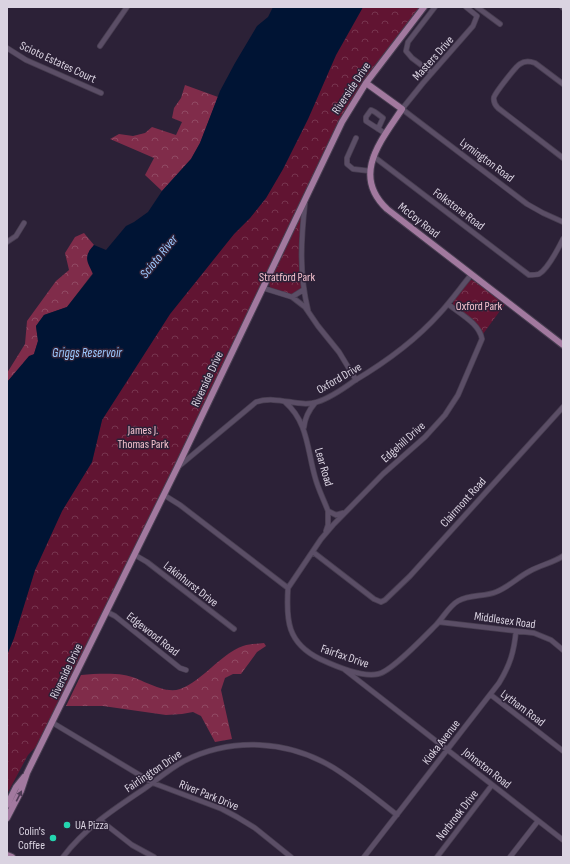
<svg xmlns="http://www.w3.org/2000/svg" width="570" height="864" viewBox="0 0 570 864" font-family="'Sofia Sans Condensed',sans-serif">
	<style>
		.forest { fill: url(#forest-crowns) }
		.park { fill: url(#park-crowns) }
		.water { fill: #001434 }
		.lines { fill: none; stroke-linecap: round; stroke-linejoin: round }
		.minor-casing { stroke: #483e51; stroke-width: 6 }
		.major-casing { stroke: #483e51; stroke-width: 8 }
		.minor { stroke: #5b4e66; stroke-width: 4.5 }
		.major { stroke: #a2799f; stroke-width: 6 }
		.oneway { fill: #4f3b56 }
		.poi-dot { fill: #24d5af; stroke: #2c2137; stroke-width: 1.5 }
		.labels { text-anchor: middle; stroke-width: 3; stroke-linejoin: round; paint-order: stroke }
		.street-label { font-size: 12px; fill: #dad3e1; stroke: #2c2137 }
		.park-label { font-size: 12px; fill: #f3c0cd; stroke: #2c2137 }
		.poi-label { font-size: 12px; fill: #dad3e1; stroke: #2c2137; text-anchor: start }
		.water-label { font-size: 13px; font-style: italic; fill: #9dc9ff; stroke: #2c2137 }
	</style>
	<defs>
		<pattern id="forest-crowns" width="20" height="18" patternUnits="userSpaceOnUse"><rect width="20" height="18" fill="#802c4a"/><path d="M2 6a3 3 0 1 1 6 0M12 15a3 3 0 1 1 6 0" fill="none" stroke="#914a64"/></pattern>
		<pattern id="park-crowns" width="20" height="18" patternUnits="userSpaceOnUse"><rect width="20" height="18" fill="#611432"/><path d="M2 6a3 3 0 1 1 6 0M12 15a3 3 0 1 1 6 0" fill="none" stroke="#77354f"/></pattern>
	</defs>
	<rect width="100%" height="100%" fill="#2c2137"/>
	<!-- forest -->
	<path class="forest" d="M185,85L218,97L200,143L191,159L162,191L145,175L154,158L110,139L119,134L133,136L145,133L152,127L176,135L182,122L172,118L174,108L181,98Z
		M84,233L94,245L89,251L93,273L67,307L44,315L36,326L38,341L34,354L7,382V373L25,344L27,321L56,281L69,270L65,253L75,237Z
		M264,643L266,646L257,652L241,674H233L225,678L221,690L232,739L215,742L201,716L193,712L182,714L166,715L103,706H66L81,675C95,674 110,673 124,675C140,677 163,695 180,689C204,680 219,655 243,646C250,644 257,644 264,643Z"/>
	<!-- park -->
	<path class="park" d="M363,7H423L357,96L45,737L28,755L7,794V655L14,638L35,570L62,511L92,462L102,420L170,314L234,234L250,218L266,198L283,169L308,119L336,55Z
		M300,217L302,219L300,250L301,289L291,296L270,288L269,282Z
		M471,280L475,281L505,304L483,334L479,328L453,305C453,297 464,285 471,280Z"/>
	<!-- water -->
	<path class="water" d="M273,7H363L336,55L308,119L283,169L266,198L250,218L234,234L170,314L102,420L92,462L62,511L35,570L14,638L7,655V382L29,356L34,354L38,341L36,326L44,315L67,307L93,274C87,261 83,257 94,245L106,250L126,226L134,222L148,212L162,191L191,159L200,143L220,91L235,63L257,26L268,17Z"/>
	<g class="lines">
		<!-- minor casing -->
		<g class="minor-casing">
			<path id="minor" d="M466,7L477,16L473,26L423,83L402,109L527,204L543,213L563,222
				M477,7L500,24
				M562,7L563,8
				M100,46L127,7
				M7,48L26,60L101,93
				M432,73L412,58L406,51L408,42L435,7
				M563,84L535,63C530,61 524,61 520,64C516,66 496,92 494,97C493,102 495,105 498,108L563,158
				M378,129L383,118L375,112L371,110L366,117V121L386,134
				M356,138L347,158V164L353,169L370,171
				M373,156L529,275C532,275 536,275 539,274C548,269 558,249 563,239
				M305,203C301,240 299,273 308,310
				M7,242L16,236L24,223
				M263,288L292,297L303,290
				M292,297L305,307L318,326L339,352L356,380
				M285,402C308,422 307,449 315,477C318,489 324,500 328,511L336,515L343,513
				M304,427C305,417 309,410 315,403
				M178,467L256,402C278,395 299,408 317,402C330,398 343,389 354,381C386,362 416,340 440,313C451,301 461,287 471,275
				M164,495L180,505L288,588C286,620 287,643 320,659C335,666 362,678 378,674C391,672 425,636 436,625C443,618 449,606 458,601C470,594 484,597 496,592C509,587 518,577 530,571C540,565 553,563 563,556
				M326,531L328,525V511
				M313,552L374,599L381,602L385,600L410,576L563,407
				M135,555L147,562L234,629
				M288,588L321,539L333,525L383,474L425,437L445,415L458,395L482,339C479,323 460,314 448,304
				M107,612L115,616L180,668L186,670
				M439,622L534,633L551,640L563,650
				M345,670L563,840
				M491,695L563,751
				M53,723L153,783L222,809L237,817L255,828L291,857
				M100,820L132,845L154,857
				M63,857C85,828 114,809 144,789C157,780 169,769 184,761C232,737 288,740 334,768C356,782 377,799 397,815
				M364,857L499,683C510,665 514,652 516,631
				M437,857L492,785
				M510,857L538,821"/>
		</g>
		<!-- major casing -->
		<g class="major-casing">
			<path id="major" d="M366,83L402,109C381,141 351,175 387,209L563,345
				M7,805L16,787L24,777
				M7,818L21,791L27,773L177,468L342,122L366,83L424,7
				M7,855L12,857"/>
		</g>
		<!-- minor -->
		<use href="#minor" class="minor"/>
		<!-- major -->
		<use href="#major" class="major"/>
	</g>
	<!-- one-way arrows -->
	<defs><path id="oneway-solid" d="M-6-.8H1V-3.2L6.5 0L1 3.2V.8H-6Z"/></defs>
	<use class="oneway" href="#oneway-solid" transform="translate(19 796) rotate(-63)"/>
	<!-- markers -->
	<g class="poi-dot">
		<circle cx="67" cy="825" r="4"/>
		<circle cx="53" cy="838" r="4"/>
	</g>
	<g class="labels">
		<!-- street labels -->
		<g class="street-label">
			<text transform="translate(433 58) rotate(-48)" y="4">Masters Drive</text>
			<text transform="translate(58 62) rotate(25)" y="4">Scioto Estates Court</text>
			<text transform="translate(351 88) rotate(-56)" y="4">Riverside Drive</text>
			<text transform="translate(487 160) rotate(37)" y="4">Lymington Road</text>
			<text transform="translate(459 209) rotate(37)" y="4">Folkstone Road</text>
			<text transform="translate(419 220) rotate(38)" y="4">McCoy Road</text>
			<text transform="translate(339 378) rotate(-30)" y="4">Oxford Drive</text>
			<text transform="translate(207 379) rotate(-65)" y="4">Riverside Drive</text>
			<text transform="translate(403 442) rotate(-42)" y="4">Edgehill Drive</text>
			<text transform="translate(324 467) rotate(74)" y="4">Lear Road</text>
			<text transform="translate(463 502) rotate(-48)" y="4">Clairmont Road</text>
			<text transform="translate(191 584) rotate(38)" y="4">Lakinhurst Drive</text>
			<text transform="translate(505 620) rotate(8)" y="4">Middlesex Road</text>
			<text transform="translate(153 634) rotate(38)" y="4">Edgewood Road</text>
			<text transform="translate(345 656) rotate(19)" y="4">Fairfax Drive</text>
			<text transform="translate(66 671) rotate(-64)" y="4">Riverside Drive</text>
			<text transform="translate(523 708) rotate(37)" y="4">Lytham Road</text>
			<text transform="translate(441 742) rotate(-52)" y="4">Kioka Avenue</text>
			<text transform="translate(487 768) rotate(38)" y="4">Johnston Road</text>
			<text transform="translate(153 771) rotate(-34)" y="4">Fairlington Drive</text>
			<text transform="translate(209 795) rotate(22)" y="4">River Park Drive</text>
			<text transform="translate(457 815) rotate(-52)" y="4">Norbrook Drive</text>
		</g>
		<!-- park labels -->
		<g class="park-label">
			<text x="287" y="281">Stratford Park</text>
			<text x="479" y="310">Oxford Park</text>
			<text x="143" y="434">James J.<tspan x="143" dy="14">Thomas Park</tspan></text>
		</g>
		<!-- poi labels -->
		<g class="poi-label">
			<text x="75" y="829">UA Pizza</text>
			<text x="45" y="835" text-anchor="end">Colin's<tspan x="45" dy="14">Coffee</tspan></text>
		</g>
		<!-- water labels -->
		<g class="water-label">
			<text transform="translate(158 256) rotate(-51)" y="5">Scioto River</text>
			<text x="87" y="357">Griggs Reservoir</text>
		</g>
	</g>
	<!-- border -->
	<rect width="570" height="864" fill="none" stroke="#dad3e1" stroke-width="16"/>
</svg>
